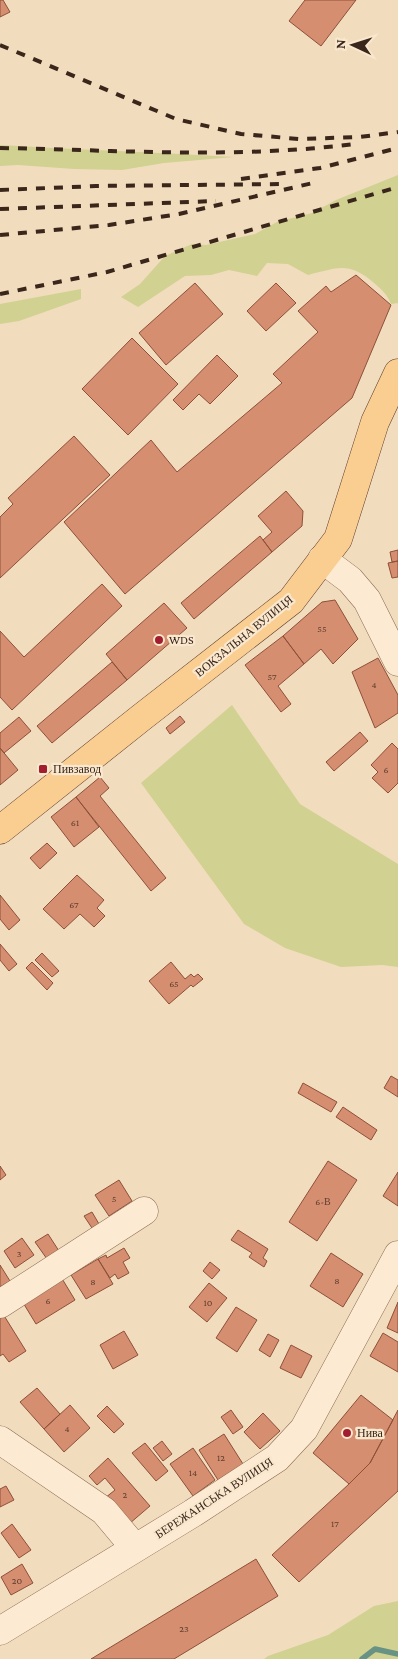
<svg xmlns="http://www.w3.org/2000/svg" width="398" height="1659" viewBox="0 0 398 1659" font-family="'Crimson Pro',serif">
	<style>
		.green { fill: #d1d191 }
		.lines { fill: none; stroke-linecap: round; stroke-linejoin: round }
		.stream { stroke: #689283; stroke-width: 5.5 }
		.building { fill: #d58e70; stroke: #8e5038 }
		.minor-casing { stroke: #8d6c55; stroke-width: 29 }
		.major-casing { stroke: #5a3a2a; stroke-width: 29 }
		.minor { stroke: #fcebd2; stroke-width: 28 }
		.major { stroke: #facd91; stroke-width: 28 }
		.rail { stroke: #3a261b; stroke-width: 4; stroke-dasharray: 9 9; stroke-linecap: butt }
		.poi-dot { fill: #a21e2f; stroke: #f9e8ce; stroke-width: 2 }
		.labels { text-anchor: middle; stroke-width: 4.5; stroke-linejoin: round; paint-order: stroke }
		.number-label { font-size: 10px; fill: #614030 }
		.street-label { font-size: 12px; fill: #3a261b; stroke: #f9e8ce }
		.poi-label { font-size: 12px; fill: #3a261b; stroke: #f9e8ce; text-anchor: start }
	</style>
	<rect width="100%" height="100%" fill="#f2dcbe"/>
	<!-- green -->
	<path class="green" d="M0,145C78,150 156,152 234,157L164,163L122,170L74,169L18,165L0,166Z
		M398,175V303L391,304C387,294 382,290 374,283C348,261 338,268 308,275L288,264L267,263L257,276L229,270L211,275L185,276L138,307L121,297L140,284L165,256L192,244L206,245L255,234L277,222L312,213L336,200Z
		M81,289V299L19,321L0,324V304Z
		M232,705L300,804L398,864V967L382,965L341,967L285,948L244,924L141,783Z
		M398,1601V1659H264L268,1656L328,1635L374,1606Z"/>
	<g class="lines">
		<!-- stream -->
		<path class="stream" d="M362,1659L375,1649L398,1654"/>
	</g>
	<!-- building -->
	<path class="building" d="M0,0H3L10,12L0,17Z
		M305,0H356L321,46L289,21Z
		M356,275L391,305L352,398L125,594L64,522L151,440L177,472L282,383L273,374L318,332L298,311L326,286L331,292Z
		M195,283L223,314L166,365L139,333Z
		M276,283L296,303L266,331L247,311Z
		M132,338L178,384L128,435L82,389Z
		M217,355L238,376L210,404L199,394L183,410L173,400Z
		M74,436L110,475L0,578V517L13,504L8,498Z
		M286,491L303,511L302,526L272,552L263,540L272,532L258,516Z
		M260,536L272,552L194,619L181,603Z
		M398,550V561L392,562L390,552Z
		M398,561V577L392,578L388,563Z
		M102,584L122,606L12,710L0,697V631L24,657Z
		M335,600L358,639L333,664L321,649L304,664L283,636L322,602Z
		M164,603L187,628L127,680L106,654Z
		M283,636L304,664L278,686L291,704L281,712L245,665Z
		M378,658L398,695V713L375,728L352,672Z
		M112,662L127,680L52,743L37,726Z
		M180,716L185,722L170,734L166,728Z
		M19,717L31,731L4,753L0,748V733Z
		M360,732L368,741L334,771L326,762Z
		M392,743L398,749V783L388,793L372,778L378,772L371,765Z
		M0,748L18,770L0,785Z
		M100,777L109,788L100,796L166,878L151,891L76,797Z
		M76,797L99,827L74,847L51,817Z
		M47,843L57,853L40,869L30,858Z
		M77,875L104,900L97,908L105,916L94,927L80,914L64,929L43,909Z
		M0,895L20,920L9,930L0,919Z
		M0,944L17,964L9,971L0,960Z
		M42,953L59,971L52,977L35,960Z
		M32,962L53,983L47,990L26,968Z
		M171,962L185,979L191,974L194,977L198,974L203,979L193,987L191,985L169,1004L149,981Z
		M391,1076L398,1080V1097L384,1088Z
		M303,1083L337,1102L331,1112L298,1093Z
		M343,1107L377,1130L371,1140L336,1117Z
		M328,1161L357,1180L317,1241L289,1222Z
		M0,1166L6,1175L0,1180Z
		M398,1172V1206L383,1196Z
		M119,1180L132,1201L109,1216L95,1195Z
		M92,1212L99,1224L92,1228L84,1216Z
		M238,1230L268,1249L263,1258L267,1261L264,1267L249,1257L252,1253L231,1240Z
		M48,1234L59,1251L47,1259L35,1242Z
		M22,1238L34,1255L15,1268L4,1251Z
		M124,1248L130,1258L123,1262L129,1273L118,1279L115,1274L110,1278L98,1259L106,1255L107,1258Z
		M331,1253L363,1274L343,1307L310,1286Z
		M98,1259L113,1284L86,1299L71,1275Z
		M210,1262L220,1270L212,1279L203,1271Z
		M0,1265L10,1281L0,1287Z
		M61,1277L75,1300L36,1324L22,1301Z
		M209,1283L227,1298L207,1322L189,1307Z
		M398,1302V1333L387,1328Z
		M236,1307L257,1320L237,1352L216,1338Z
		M3,1314L26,1351L9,1362L3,1354L0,1356V1315Z
		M124,1331L138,1355L113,1369L100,1345Z
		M383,1333L398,1342V1372L370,1356Z
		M268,1334L279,1340L270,1357L259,1350Z
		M291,1345L312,1356L301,1378L280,1368Z
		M37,1388L60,1414L44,1429L20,1402Z
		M361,1395L393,1420L370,1463L349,1484L313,1453Z
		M70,1405L90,1428L64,1452L44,1429Z
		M107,1406L124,1424L114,1433L97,1416Z
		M231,1410L243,1427L233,1434L221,1417Z
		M398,1410V1491L299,1582L272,1555L349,1484L370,1463Z
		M263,1413L280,1431L260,1449L244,1432Z
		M224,1434L243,1464L218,1480L199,1450Z
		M162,1441L172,1454L163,1461L153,1448Z
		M145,1443L168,1471L156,1481L132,1453Z
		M193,1448L215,1480L193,1496L170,1464Z
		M108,1458L150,1506L129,1524L105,1498L115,1490L105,1478L97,1485L89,1476Z
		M6,1486L14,1500L0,1507V1489Z
		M12,1524L31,1550L19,1558L1,1533Z
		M256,1559L278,1596L174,1659H91Z
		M22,1564L33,1583L11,1595L1,1577Z"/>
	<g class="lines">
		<!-- minor casing -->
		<g class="minor-casing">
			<path id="minor" d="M322,559L350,580L367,600L398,662
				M0,1304L144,1211
				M0,1440L104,1511L135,1548
				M0,1631L193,1513L277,1458L304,1429L398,1255"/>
		</g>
		<!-- major casing -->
		<g class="major-casing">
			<path id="major" d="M0,830L142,717L291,601L338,539L375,422L398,373"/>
		</g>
		<!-- minor -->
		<use href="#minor" class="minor"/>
		<!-- major -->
		<use href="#major" class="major"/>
		<!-- rail -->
		<path class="rail" d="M0,45L176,119L241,134L299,139L360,137L398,132
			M0,148C118,150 237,159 354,144
			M241,179L320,168L398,148
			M0,190L96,186L285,184
			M0,209L216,201
			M0,235L109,225L179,214L313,183
			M0,294L107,272L398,187"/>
	</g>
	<!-- markers -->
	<g class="poi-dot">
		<circle cx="159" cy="640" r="5"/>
		<rect x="38" y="764" width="10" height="10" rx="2.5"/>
		<circle cx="347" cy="1433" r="5"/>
	</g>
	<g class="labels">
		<!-- number labels -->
		<g class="number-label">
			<text x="322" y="632">55</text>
			<text x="272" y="680">57</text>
			<text x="374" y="688">4</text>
			<text x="386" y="773">6</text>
			<text x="75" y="826">61</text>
			<text x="74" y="908">67</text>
			<text x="174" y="987">65</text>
			<text x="114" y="1202">5</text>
			<text x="323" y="1205">6-В</text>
			<text x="19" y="1257">3</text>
			<text x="337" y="1284">8</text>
			<text x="93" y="1285">8</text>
			<text x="48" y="1304">6</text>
			<text x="208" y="1306">10</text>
			<text x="67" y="1432">4</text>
			<text x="221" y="1461">12</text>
			<text x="193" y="1476">14</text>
			<text x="125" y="1498">2</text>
			<text x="335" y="1527">17</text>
			<text x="17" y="1584">20</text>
			<text x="184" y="1632">23</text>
		</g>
		<!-- street labels -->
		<g class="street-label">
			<text transform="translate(244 636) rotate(-39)" y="4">ВОКЗАЛЬНА ВУЛИЦЯ</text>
			<text transform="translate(214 1498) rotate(-33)" y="4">БЕРЕЖАНСЬКА ВУЛИЦЯ</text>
		</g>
		<!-- poi labels -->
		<g class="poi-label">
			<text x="169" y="644">WDS</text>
			<text x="53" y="773">Пивзавод</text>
			<text x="357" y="1437">Нива</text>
		</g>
	</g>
	<!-- north arrow -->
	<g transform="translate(353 45) rotate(274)" stroke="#f9e8ce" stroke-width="4" paint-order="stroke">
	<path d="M0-4L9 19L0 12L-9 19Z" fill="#3a261b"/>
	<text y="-8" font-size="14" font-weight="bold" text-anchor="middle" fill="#3a261b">N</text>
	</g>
</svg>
